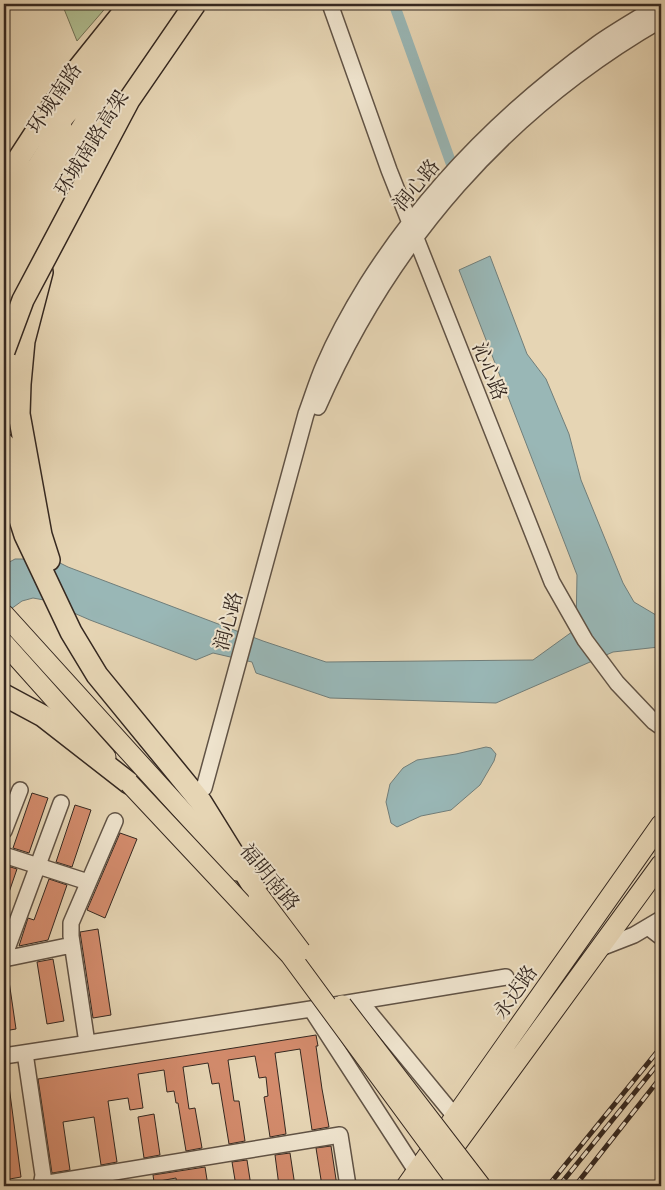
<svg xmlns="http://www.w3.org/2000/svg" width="665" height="1190" viewBox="0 0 665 1190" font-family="'Old Standard TT','Noto Serif SC',serif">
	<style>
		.green { fill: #b0be91; stroke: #727358 }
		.water { fill: #99b7b6; stroke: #717e7a }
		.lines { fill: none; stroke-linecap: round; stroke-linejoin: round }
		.canal { stroke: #99b7b6; stroke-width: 11 }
		.building { fill: #d38b6c; stroke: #352820 }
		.minor-casing { stroke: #615345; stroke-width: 18 }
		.major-casing { stroke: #352820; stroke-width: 21 }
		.highway-casing { stroke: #352820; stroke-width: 24 }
		.minor { stroke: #efe4ce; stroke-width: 15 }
		.major { stroke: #e6d5b4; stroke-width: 19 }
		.highway { stroke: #e6d5b4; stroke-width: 21 }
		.rail-casing { stroke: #352820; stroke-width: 5 }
		.rail { stroke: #efe4ce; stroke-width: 3; stroke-dasharray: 9; stroke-linecap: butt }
		.major-bridge-casing { stroke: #352820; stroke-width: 21; stroke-linecap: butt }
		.highway-bridge-casing { stroke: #352820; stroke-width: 24; stroke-linecap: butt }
		.major-bridge { stroke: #e6d5b4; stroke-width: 19 }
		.highway-bridge { stroke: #e6d5b4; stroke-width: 21 }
		.labels { text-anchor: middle; stroke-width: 4; stroke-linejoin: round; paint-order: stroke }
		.street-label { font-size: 20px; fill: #352820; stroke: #efe4ce }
	</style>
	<rect width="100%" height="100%" fill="#e6d5b4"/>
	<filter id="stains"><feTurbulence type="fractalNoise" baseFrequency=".004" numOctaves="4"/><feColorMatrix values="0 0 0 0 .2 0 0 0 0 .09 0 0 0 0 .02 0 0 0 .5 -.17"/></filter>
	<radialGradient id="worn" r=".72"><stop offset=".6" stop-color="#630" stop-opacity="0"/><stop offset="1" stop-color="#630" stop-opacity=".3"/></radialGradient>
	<!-- green -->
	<path class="green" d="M62,4H109L77,41Z"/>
	<!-- water -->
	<path class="water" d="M490,256L527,354L546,379L569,434L581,480L623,583L634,602L661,618V648L659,647L613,652L496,703L330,698L256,673L252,662L213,653L196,660L90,620L44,600L33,598L22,601L4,614V565L15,559H52L68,567L263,641L326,662L533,660L576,629L577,575L459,270Z
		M486,747L491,748L496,754L494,761L480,785L451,810L421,816L397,827L391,823L386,802L390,784L403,768L417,760L456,754Z"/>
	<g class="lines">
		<!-- canal -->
		<path class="canal" d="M394,4L456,177"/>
	</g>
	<!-- building -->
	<path class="building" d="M32,793L48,798L29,853L13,848Z
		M75,805L91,810L72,867L56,862Z
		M120,833L137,839L105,918L87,910Z
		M4,865L17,869L5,904H4Z
		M49,879L67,885L48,940L19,946L28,918L34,920Z
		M98,929L111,1015L93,1018L80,932Z
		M53,959L64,1021L47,1024L37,962Z
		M4,981H9L16,1029L4,1031Z
		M316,1035L318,1046H316L322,1089L329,1127L312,1130L300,1049L275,1053L286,1134L270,1137L264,1097L268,1096L266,1077L259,1078L255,1056L228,1060L234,1101H239L245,1141L229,1144L219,1083L212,1084L208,1063L183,1067L189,1109L195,1108L202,1148L186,1151L178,1103H176L174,1091L167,1092L164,1070L138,1074L143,1108L130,1110L128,1098L108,1101L117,1162L101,1165L94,1117L63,1122L70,1170L52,1173L38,1079Z
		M4,1086H9L21,1177L4,1180Z
		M154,1114L160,1155L144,1158L138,1117Z
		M331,1146L337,1186H322L316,1148Z
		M290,1153L295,1186H279L275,1155Z
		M247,1160L251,1186H236L232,1162Z
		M205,1167L208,1186H177L176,1178L154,1182L153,1175Z"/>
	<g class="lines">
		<!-- minor casing -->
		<g class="minor-casing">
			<path id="minor" d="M330,4L389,170L552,582L585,640L617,683L654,722L661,727
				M318,407C390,242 505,110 661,20
				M204,788L306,414C312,398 317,381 324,365C336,337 351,310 367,284C427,189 506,110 597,44C617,30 640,17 661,4
				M4,831L20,790
				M4,855L88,882
				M648,927L661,937
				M598,949L634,935L661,919
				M4,957L61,803
				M4,959L72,945
				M360,1001L462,1125
				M311,1009L422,1180
				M87,1043L71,936V923L115,821
				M25,1053L43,1175L41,1186
				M4,1056L311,1009L506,977
				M42,1184L340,1135L348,1186"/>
		</g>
		<!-- major casing -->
		<g class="major-casing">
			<path id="major" d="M83,96L145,4
				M4,218L62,127
				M4,301L48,236
				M4,614L237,871
				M4,643L106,757
				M406,1186L661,824
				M426,1186L661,864"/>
		</g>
		<!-- highway casing -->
		<g class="highway-casing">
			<path id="highway" d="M46,138L91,83
				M4,181L73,75L130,4
				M4,200L23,171
				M4,254L159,4
				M42,272L24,341L20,384L19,414L41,535L49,560
				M4,283L179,4
				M4,396L9,359
				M4,444L14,501L25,535L71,632L97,675L201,802L258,894
				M4,695L43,716L129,783"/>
		</g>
		<!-- minor -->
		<use href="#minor" class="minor"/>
		<!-- major -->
		<use href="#major" class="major"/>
		<!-- highway -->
		<use href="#highway" class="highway"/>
		<!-- rail casing -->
		<g class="rail-casing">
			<path id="rail" d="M548,1186L661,1047
				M559,1186L661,1060
				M575,1186L661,1077"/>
		</g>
		<!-- rail -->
		<use href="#rail" class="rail"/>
		<!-- major-bridge casing -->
		<g class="major-bridge-casing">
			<path id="major-bridge" d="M129,783L290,955L460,1186
				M258,894L301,951
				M342,1005L481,1186"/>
		</g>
		<!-- highway-bridge casing -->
		<g class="highway-bridge-casing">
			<path id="highway-bridge" d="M4,351L23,300L111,134L129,100L195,4"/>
		</g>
		<!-- major-bridge -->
		<use href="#major-bridge" class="major-bridge"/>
		<!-- highway-bridge -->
		<use href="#highway-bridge" class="highway-bridge"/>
	</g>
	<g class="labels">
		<!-- street labels -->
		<g class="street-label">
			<text transform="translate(54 98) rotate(-56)" y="7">环城南路</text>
			<text transform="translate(91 143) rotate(-58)" y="7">环城南路高架</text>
			<text transform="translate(416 185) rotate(-50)" y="7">润心路</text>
			<text transform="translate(490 371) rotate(68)" y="7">沁心路</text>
			<text transform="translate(228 621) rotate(-75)" y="7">润心路</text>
			<text transform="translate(270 877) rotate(50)" y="7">福明南路</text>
			<text transform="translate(515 992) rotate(-55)" y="7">永达路</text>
		</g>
	</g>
	<!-- margin -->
	<rect width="665" height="1190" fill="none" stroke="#e6d5b4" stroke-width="20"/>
	<rect x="5" y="5" width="655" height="1180" fill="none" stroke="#352820" stroke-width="2.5"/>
	<rect x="10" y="10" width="645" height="1170" fill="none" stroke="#352820"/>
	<rect width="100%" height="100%" filter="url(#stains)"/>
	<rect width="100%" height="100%" fill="url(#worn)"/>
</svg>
